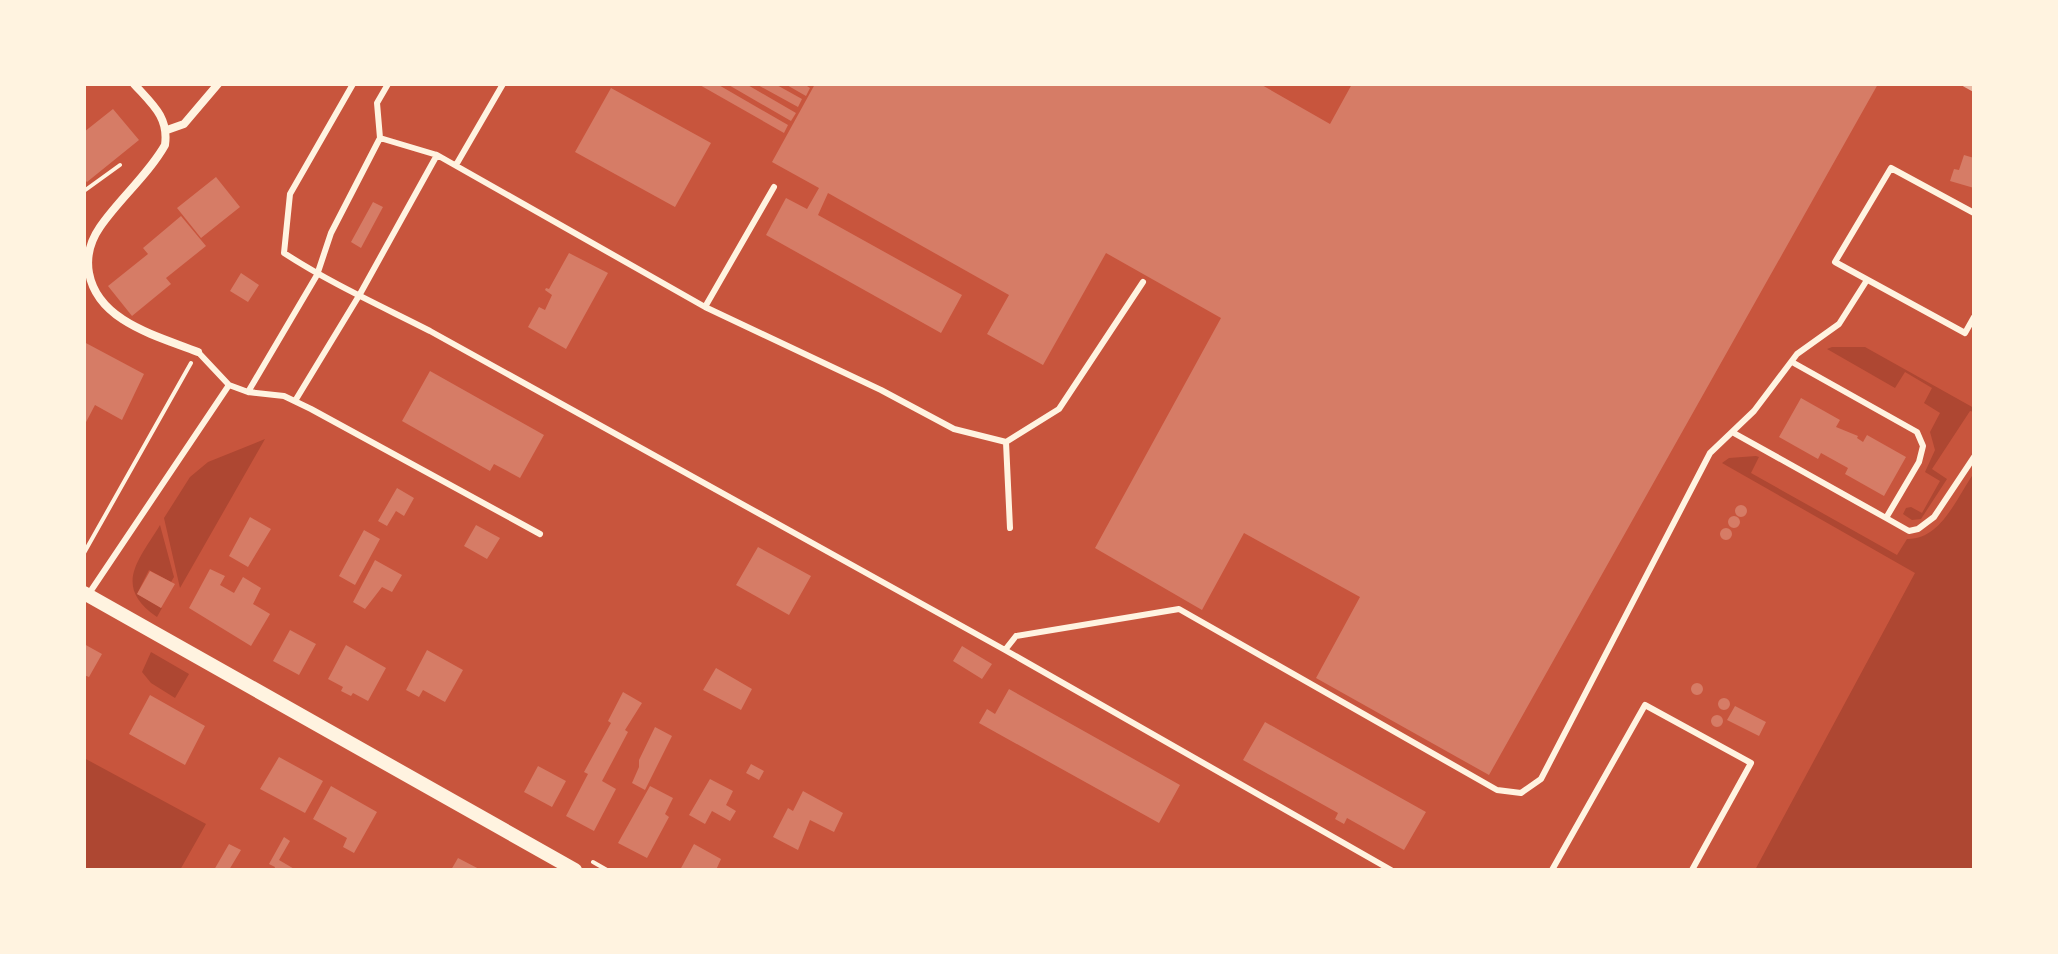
<svg xmlns="http://www.w3.org/2000/svg" width="2058" height="954" viewBox="0 0 2058 954" font-family="Bitter,serif">
	<style>
		.green { fill: #ae4732 }
		.building { fill: #d67c66 }
		.lines { fill: none; stroke-linecap: round; stroke-linejoin: round }
		.path { stroke: #fff3e0; stroke-width: 4 }
		.service { stroke: #fff3e0; stroke-width: 6 }
		.minor { stroke: #fff3e0; stroke-width: 8 }
		.tertiary { stroke: #fff3e0; stroke-width: 14 }
		.rail { stroke: #e9b49f; stroke-width: 6 }
	</style>
	<rect width="100%" height="100%" fill="#c8553d"/>
	<!-- green -->
	<path class="green" d="M1832,347H1865L1974,408V412L1970,411L1932,469L1947,479L1921,519L1912,520L1903,514L1906,508L1911,507L1922,513L1940,481L1925,472L1935,450L1930,432L1940,413L1924,403L1932,388L1905,372L1895,388L1827,349Z
		M265,439L180,588L164,518L190,477L208,462Z
		M1756,456L1759,457L1751,473L1897,555L1907,539C1941,540 1957,497 1974,473V870H1755L1915,573L1722,463L1729,458Z
		M160,525L174,577L171,582L149,570L137,594L162,608L157,617C112,586 139,560 160,525Z
		M151,652L189,674L175,698L151,683L142,672Z
		M84,758L206,824L180,870H84Z"/>
	<!-- building -->
	<path class="building" d="M698,84H717L788,125L784,133Z
		M727,84H746L796,113L791,121Z
		M756,84H775L802,99L798,107Z
		M785,84H804L810,88L806,96Z
		M815,84H1260L1330,124L1352,84H1878L1489,775L1316,678L1360,597L1244,533L1202,610L1095,548L1221,318L1106,253L1043,365L987,334L1009,295L828,193L818,215L962,295L941,333L766,235L786,198L807,209L819,188L772,162Z
		M611,88L711,143L675,207L575,152Z
		M113,109L139,140L87,182L84,179V132Z
		M1964,155L1974,158V188L1950,181L1954,169L1959,170Z
		M216,177L240,207L201,238L177,208Z
		M373,202L383,207L361,248L351,242Z
		M181,216L206,246L166,278L171,284L132,316L108,286L148,254L143,248Z
		M569,253L608,273L566,349L528,327L539,307L545,310L552,295L545,290L546,288L549,289Z
		M241,273L259,285L248,302L230,291Z
		M84,342L144,374L122,420L95,405L84,426Z
		M430,371L544,435L520,478L494,464L490,471L402,421Z
		M1801,398L1840,420L1836,427L1858,436L1857,438L1863,442L1867,435L1906,457L1884,496L1845,474L1848,468L1821,453L1818,459L1779,437Z
		M397,488L414,498L404,516L396,511L387,526L378,521Z
		M1735 511a6 6 0 1 1 12 0a6 6 0 1 1-12 0Z
		M1728 522a6 6 0 1 1 12 0a6 6 0 1 1-12 0Z
		M250,517L271,529L248,567L229,556Z
		M476,525L500,538L487,559L464,546Z
		M1720 534a6 6 0 1 1 12 0a6 6 0 1 1-12 0Z
		M364,530L380,539L355,585L339,576Z
		M758,547L811,576L789,615L736,585Z
		M375,560L402,575L392,592L382,587L365,609L353,602Z
		M210,569L225,576L220,585L234,593L243,577L261,588L253,604L270,614L251,646L189,608Z
		M150,571L175,584L161,608L137,594Z
		M290,630L316,644L299,675L273,661Z
		M84,644L102,654L89,677L84,675Z
		M346,645L386,668L368,701L353,693L351,696L341,691L343,687L328,679Z
		M962,646L992,664L982,679L953,661Z
		M427,650L463,670L445,702L423,690L419,697L406,690Z
		M716,668L752,689L741,710L703,690Z
		M1691 689a6 6 0 1 1 12 0a6 6 0 1 1-12 0Z
		M1009,689L1180,785L1159,823L979,723L987,709L995,714Z
		M623,692L642,703L625,730L628,732L602,781L616,789L594,831L566,816L588,774L584,772L611,723L608,721Z
		M150,695L205,726L185,765L129,734Z
		M1718 704a6 6 0 1 1 12 0a6 6 0 1 1-12 0Z
		M1735,706L1766,722L1759,736L1727,720Z
		M1711 721a6 6 0 1 1 12 0a6 6 0 1 1-12 0Z
		M1265,722L1426,812L1404,850L1347,818L1344,824L1335,819L1338,813L1243,760Z
		M655,727L672,736L645,790L632,783L639,767V760Z
		M279,757L323,781L305,813L260,789Z
		M751,764L764,771L759,780L746,773Z
		M538,766L566,781L552,807L524,792Z
		M710,779L733,791L726,805L736,811L730,821L712,811L705,824L689,815Z
		M331,786L377,812L354,853L343,847L347,838L313,819Z
		M650,786L673,798L665,814L669,817L647,858L618,843Z
		M803,791L843,813L834,832L810,820L798,850L773,837L788,808L793,811Z
		M284,837L290,841L279,860L296,870H274L275,867L269,864Z
		M229,844L241,850L229,870H214Z
		M694,844L721,859L716,870H680Z
		M458,858L481,870H451Z"/>
	<g class="lines">
		<!-- path -->
		<path class="path" d="M84,191L120,165
			M84,553L191,363
			M593,862L607,870"/>
		<!-- service -->
		<path class="service" d="M353,84L290,194L284,253C330,283 381,306 430,331L1005,650L1016,636L1179,609L1497,790L1521,793L1541,779L1710,453L1754,411L1797,354L1839,324L1867,280
			M388,84L377,103L380,138L437,155L705,307L881,390L954,429L1006,442L1010,528
			M456,165L503,84
			M1974,213L1891,168L1835,262L1965,333L1974,317
			M705,307L774,187
			M229,385L248,392L284,396L311,409L540,534
			M248,392L317,275L331,233L380,138
			M295,401L360,294L437,155
			M1732,432L1886,518L1919,462L1923,446L1917,432L1792,362
			M1006,442L1059,409L1143,282
			M1886,518L1909,531L1918,529L1934,517L1974,457
			M88,595L229,385L198,352
			M1005,650L1391,870
			M1552,870L1645,705L1751,763L1692,870"/>
		<!-- minor -->
		<path class="minor" d="M134,84C152,104 169,117 165,145C148,175 120,198 100,227C91,240 86,256 89,273C98,322 158,336 198,352
			M167,130L184,124L218,84"/>
		<!-- tertiary -->
		<path class="tertiary" d="M84,593L575,870"/>
		<!-- rail -->
		<path class="rail" d="M1965,84L1974,89"/>
	</g>
	<!-- border -->
	<rect width="2058" height="954" fill="none" stroke="#fff3e0" stroke-width="172"/>
</svg>
